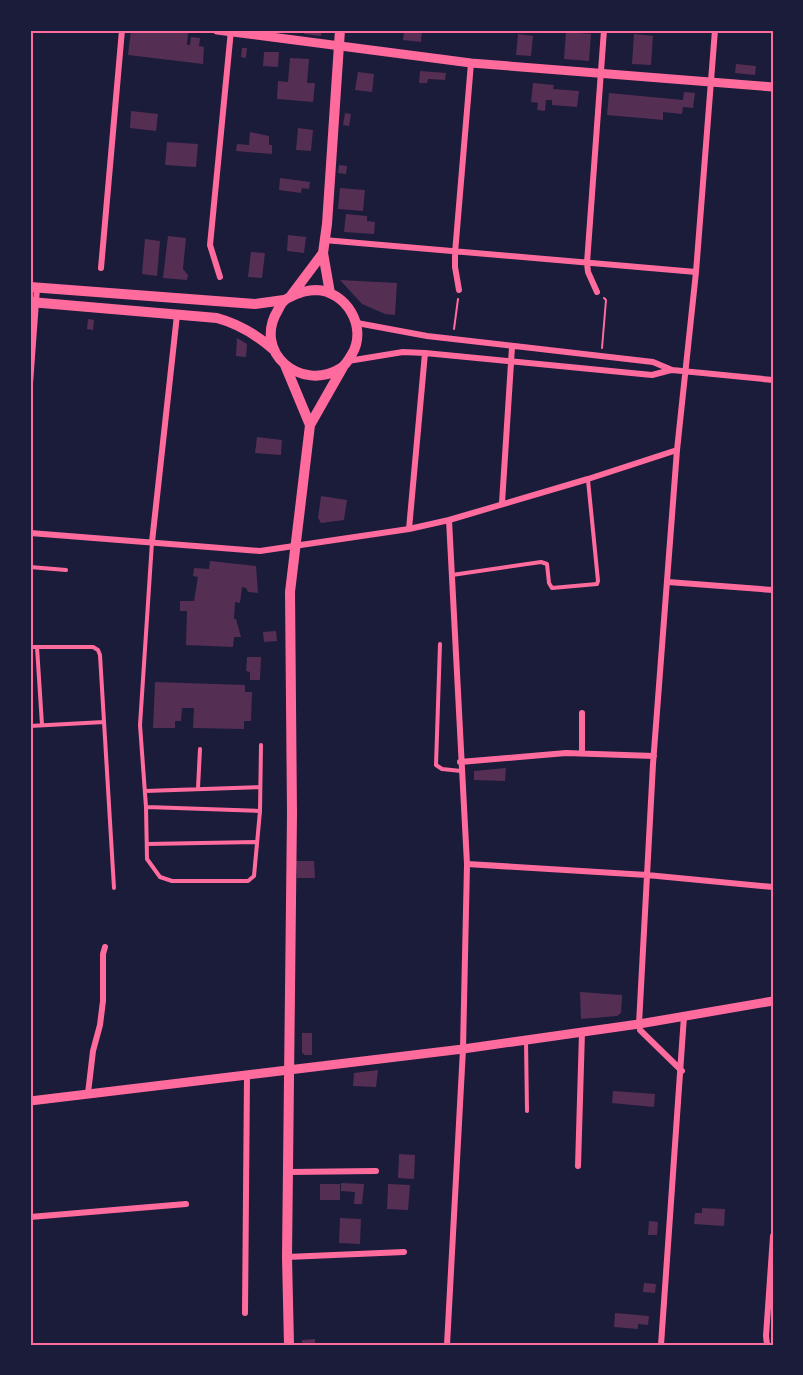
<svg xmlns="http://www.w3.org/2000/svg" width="803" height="1375" viewBox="0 0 803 1375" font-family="'Golos Text',sans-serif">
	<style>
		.building { fill: #542f53 }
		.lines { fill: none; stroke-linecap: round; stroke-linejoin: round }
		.path { stroke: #ff6b9d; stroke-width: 2 }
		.service { stroke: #ff6b9d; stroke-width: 4 }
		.minor { stroke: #ff6b9d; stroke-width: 6 }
		.tertiary { stroke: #ff6b9d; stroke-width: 9 }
		.secondary { stroke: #ff6b9d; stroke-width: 10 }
		.neatline { fill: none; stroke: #ff6b9d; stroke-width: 2 }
	</style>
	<rect width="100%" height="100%" fill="#1b1b3a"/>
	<!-- building -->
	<path class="building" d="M131,30H164L188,33L187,45H190L191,37L200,38L199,46L204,47L203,64L128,55Z
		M304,30H322L321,36L304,34Z
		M404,30H422L421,42L403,40Z
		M566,32L591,34L589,61L564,59Z
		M518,34L533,36L531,56L516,55Z
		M634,34L653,36L651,65L632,64Z
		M242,48H247L246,58L241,57Z
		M264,52H279L278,67L263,66Z
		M290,58L309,59L307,83H315L313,102L277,99L278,81L288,82Z
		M736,64L756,66L755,75L735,73Z
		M420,71L446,73L445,80L428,79L427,83H419Z
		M358,72L374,74L372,92L355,90Z
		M533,83L554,85L553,89L579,91L577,107L552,105V100H546L545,111L537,110L538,103L531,102Z
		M684,92L695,93L693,108L683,107L682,114L663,112V120L607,115L609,93L683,100Z
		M131,111L158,114L156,131L130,128Z
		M345,113L351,114L349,126L343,125Z
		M298,128L313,130L311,151L296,150Z
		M250,132L269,136V145H272V154L236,151L237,144L249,145Z
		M167,142L198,144L196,167L165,165Z
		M339,165L347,166L346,174L338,173Z
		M280,178L310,182L309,189L302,188L301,193L279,190Z
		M340,188L365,190L363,211L338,209Z
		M346,214L367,216V221L375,222L374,234L344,232Z
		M288,235L306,237L304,253L287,251Z
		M168,236L186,238L183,269L188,275L187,280L163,278Z
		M145,239L160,241L157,276L142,274Z
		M251,252L265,253L262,278L248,277Z
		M340,280L397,283L395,315L385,314L362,304Z
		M88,319L94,320L93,330L87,329Z
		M237,338L247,344L246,357L236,356Z
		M257,437L282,440L281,455L255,453Z
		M321,496L347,500L344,520L321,523L318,518Z
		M210,561L256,566L258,593L248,592L246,588L242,587L240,603L235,602L234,619H236L241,637H234L233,647L186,645L187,611H180V601H194L198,577L193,576L194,568L209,569Z
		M276,631L277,641L264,642L263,632Z
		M247,657H261L260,680H250V672L246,671Z
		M155,682L245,685V692H252L251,721H244V729L193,728L194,708H182L181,721H175V728H153Z
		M506,768L505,781L474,780V771Z
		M296,861H314L315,878H297Z
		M580,992L622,995L621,1013L617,1016L581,1019Z
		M302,1033H312V1055H305L302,1053Z
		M378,1070L376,1087L353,1086L354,1073Z
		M613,1091L655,1094L654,1107L612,1103Z
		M399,1154L415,1155L414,1179L398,1178Z
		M341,1183L364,1184L362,1204H354L355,1192L341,1191Z
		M320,1184H340V1200H320Z
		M388,1184L410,1185L408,1210L387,1209Z
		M702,1208L725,1209L724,1226L694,1224L695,1213H702Z
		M340,1218L361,1219L360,1244L339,1243Z
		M649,1221L658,1222L657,1235H648Z
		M644,1283L656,1284L655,1293L643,1292Z
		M615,1313L649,1316L648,1325L638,1324V1329L614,1327Z
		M315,1339V1345H302V1340Z"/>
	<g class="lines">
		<!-- path -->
		<path class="path" d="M454,329L458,299
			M602,348L606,300L604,298"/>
		<!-- service -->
		<path class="service" d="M152,542L140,725L146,807L147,859L160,877L172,881H248L254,876L260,811L261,745
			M30,567L66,570
			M452,575L541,562L547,564L549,583L552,588L597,584L598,581L588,480
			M440,644L436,765L442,769L461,771
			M30,647H93L98,650L100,655L114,888
			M37,647L42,725
			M30,726L104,722
			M198,788L200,749
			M145,791L260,787
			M147,807L260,811
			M147,844L257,842
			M526,1041L527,1111"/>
		<!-- minor -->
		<path class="minor" d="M324,240L696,272
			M101,268L122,30
			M220,277L210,245L231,30
			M459,290L455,267V253L471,63
			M597,292L588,272L587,263L604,30
			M357,323L427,336L653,362L672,370L773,380
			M348,361L403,352L425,353L652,375L671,370
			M30,384L37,288
			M502,503L512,347
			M409,529L425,353
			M30,533L260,551L409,529L449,520L588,479L677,450
			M152,542L177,315
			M668,582L773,590
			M582,753V713
			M460,762L566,753L654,756
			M467,864L647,875L773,887
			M682,1071L640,1030L639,1024L653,764L677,450L696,272L715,30
			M88,1093L93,1051L100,1025L103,1001V954L105,947
			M578,1166L582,1032
			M289,1172L376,1171
			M30,1217L186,1204
			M287,1257L404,1252
			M245,1313L247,1075
			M447,1345L463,1049L467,864L449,520
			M661,1345L684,1016
			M767,1345L766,1336L773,1236"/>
		<!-- tertiary -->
		<path class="tertiary" d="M217,30L471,63L773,87
			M30,1101L463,1049L639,1024L773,1001"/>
		<!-- secondary -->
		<path class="secondary" d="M30,287L255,304L284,300
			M330,293L323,253L327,224L340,30
			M290,297C298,293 306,290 316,290C346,291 368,327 352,354C349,359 346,365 341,368C301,393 252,352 278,310C281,304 283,300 290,297L323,253
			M30,302L217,318C239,324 257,335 274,350
			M285,365L310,425
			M289,1345L287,1257L292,813L290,592L310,425L343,367"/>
	</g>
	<!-- border -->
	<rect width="803" height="1375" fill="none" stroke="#1b1b3a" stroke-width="63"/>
	<rect x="32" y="32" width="740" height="1312" class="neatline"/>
</svg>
